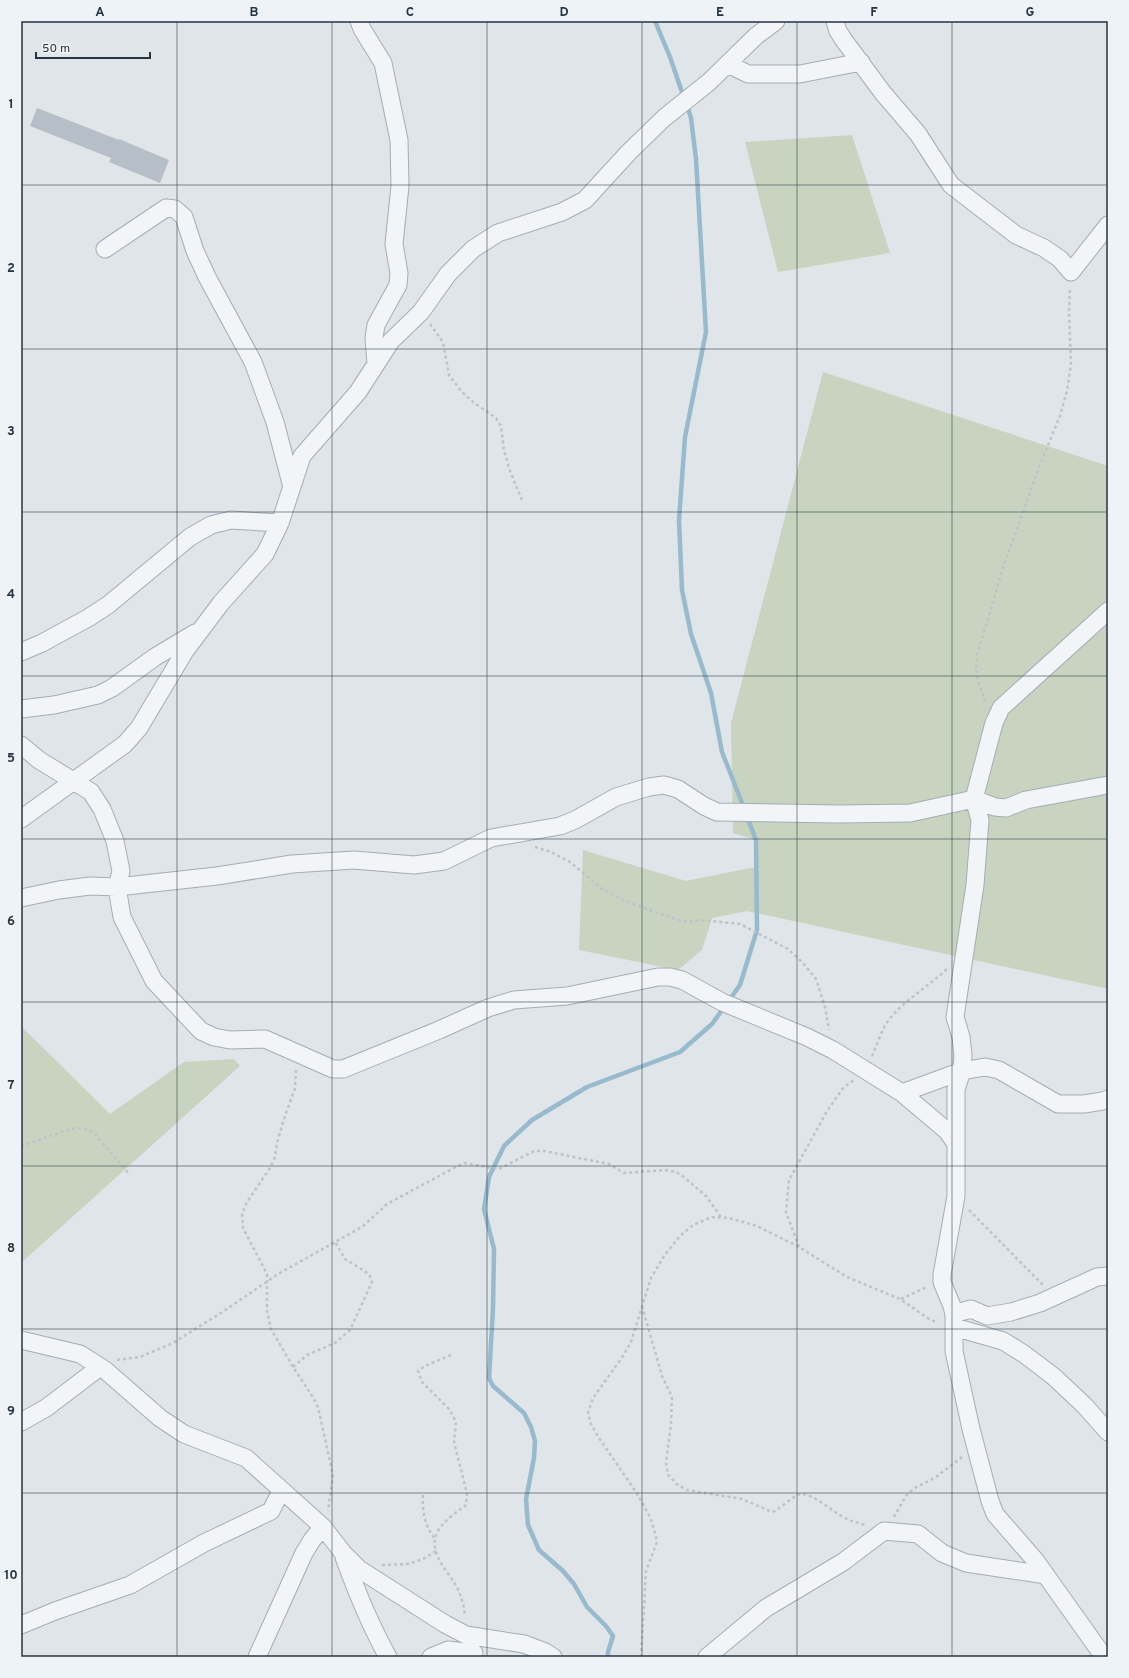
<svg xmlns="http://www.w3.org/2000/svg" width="1129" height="1678" viewBox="0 0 1129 1678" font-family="Overpass,sans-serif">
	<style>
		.green { fill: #c8d4bf }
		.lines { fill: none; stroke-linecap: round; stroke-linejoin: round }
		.stream { stroke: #97bacd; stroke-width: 4.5 }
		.building { fill: #b6bfc7 }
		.minor-casing { stroke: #a4adb4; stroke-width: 19 }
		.path { stroke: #bdc3c8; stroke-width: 2.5; stroke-dasharray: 3 3; stroke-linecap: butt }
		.minor { stroke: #f2f5f7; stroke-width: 17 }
		.grid { fill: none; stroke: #263542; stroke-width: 1; stroke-opacity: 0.55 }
		.neatline { fill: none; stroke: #263542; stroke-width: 1.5 }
		.grid-label { font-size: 13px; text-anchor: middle; font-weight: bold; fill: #263542 }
	</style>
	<rect width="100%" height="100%" fill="#dfe5e9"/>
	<!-- green -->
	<path class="green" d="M852,135L890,253L778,272L745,142Z
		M823,372L1108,466V989L747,911L712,918L702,950L678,970L579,950L583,850L686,881L756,867V840L733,833L731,723Z
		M21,1026L110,1114L184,1062L234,1059L240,1066L21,1263Z"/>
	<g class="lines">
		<!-- stream -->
		<path class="stream" d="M655,21L670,57L684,98
			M687,105L691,118L696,159L706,332L685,437L679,520L682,590L691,634L711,693L722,752L744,808
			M608,1657V1652L613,1636L606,1626L587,1607L574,1584L563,1571L539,1550L528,1525L526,1499L534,1458L535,1441L531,1427L524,1413L493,1386L489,1378L493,1308L494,1249L484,1209L489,1177L504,1146L532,1120L587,1087L680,1052L712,1024L740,985L757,930L756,840L747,817"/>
	</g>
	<!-- building -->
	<path class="building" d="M37,108L119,140V139L169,160L160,183L109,162L111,158L30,126Z"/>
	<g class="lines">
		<!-- minor casing -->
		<g class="minor-casing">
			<path id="minor" d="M359,21L362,29L383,63L399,140L400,186L394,244L399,273L398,285L376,325L374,338L376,364
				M835,21L838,31L843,39L883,93L918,134L951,185L1016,235L1044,248L1060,259L1071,272L1108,225
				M728,64L748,74H800L861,62
				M105,249L166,208L175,209L184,217L195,251L207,277L253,362L275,422L292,487
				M21,652L42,643L88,618L108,605L190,537L211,525L231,520L280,523
				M21,709L54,705L98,695L112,688L155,657L195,633
				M21,745L39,760L91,792L102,809L115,841L121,871L117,887L122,917L154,981L201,1031L214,1037L230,1040L265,1039L333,1069H343L439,1030L488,1008L514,1000L567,996L658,977H670L682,980L722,1002L807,1037L833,1050L902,1093L947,1131L956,1144V1196L942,1275V1282L952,1306L954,1315V1351L971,1429L990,1501L995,1514L1035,1560L1104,1657
				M21,819L125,744L139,728L185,651L221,603L265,554L280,523L302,456L358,392L391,341L421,312L448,274L473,249L498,233L562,212L585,200L629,152L664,118L709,82L756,36L776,21
				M21,898L59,890L90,886L117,887L217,876L292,864L354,860L414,865L444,861L491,838L560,826L575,820L616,797L649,787L664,785L678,789L704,806L717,812L838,814L910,813L974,799L995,807L1006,808L1026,800L1108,785
				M902,1093L962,1071L985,1067L999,1070L1058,1104H1084L1103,1101L1108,1099
				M956,1144V1089L962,1071L963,1055L961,1037L955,1017L975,885L980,820L974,799L994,723L1001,708L1108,611
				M954,1315L960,1312L971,1309L987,1316L1011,1312L1040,1303L1097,1277L1108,1276
				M954,1327L1003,1341L1024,1354L1053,1376L1084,1405L1108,1432
				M21,1340L80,1354L105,1370L160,1418L184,1434L246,1458L323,1527L343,1553L359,1569L445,1624L466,1635L524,1644L545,1652L553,1657
				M21,1422L46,1408L100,1367
				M344,1557C357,1593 369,1623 388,1657
				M21,1625L55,1611L130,1585L204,1543L271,1511L281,1491
				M257,1657L304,1553L312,1540L323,1527
				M431,1657L448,1650L474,1653
				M707,1657L766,1608L843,1562L884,1531L918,1534L942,1553L966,1563L1046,1575"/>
		</g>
		<!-- path -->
		<path class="path" d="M430,324L443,342L449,375L461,391L473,402L496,418L501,426L504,450L510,471L522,500
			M985,702L976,674L977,655L1003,568L1039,467L1060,416L1067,391L1071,364L1069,312L1070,287
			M535,847L551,852L570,862L601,888L625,901L675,919L690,922L702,920L740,924L788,949L803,963L816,979L825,1007L829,1030
			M872,1056C877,1045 881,1031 888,1021C904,1000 928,987 947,969
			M296,1070L295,1088L283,1122L277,1143L275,1157L270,1168L247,1202L242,1214L243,1228L267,1274V1311L271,1329L293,1367L311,1394L318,1407L333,1475L328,1511
			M21,1146L71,1129L81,1128L93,1132L130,1175
			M969,1210L1043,1285
			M799,1247L786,1212L789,1180L827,1111L844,1087L854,1080
			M901,1299L927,1287
			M642,1306L662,1376L672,1397L671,1424L666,1463L668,1475L678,1485L687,1490L742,1499L772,1512C781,1509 793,1495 801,1494C813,1493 835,1514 847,1519C853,1522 859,1523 865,1525
			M451,1355L425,1366L418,1371L422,1382L449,1409L456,1422L454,1442L467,1494L466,1505C457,1512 446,1519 440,1528C425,1548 445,1568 455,1584C461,1594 464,1605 465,1616
			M117,1360L140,1357L173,1343L224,1311L278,1274L362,1227L387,1204L454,1168L464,1163L499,1169L534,1151H544L609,1164L624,1173L665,1170L676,1172L684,1177L706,1196L721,1217
			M293,1367L307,1355L335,1343L350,1330L372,1282L369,1274L345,1259L335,1242
			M423,1495C422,1511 425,1527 435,1539
			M894,1517L906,1496L913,1489L936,1477L962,1457
			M382,1565L409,1564L425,1558L436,1551
			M641,1657L646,1571L657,1542L655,1533L650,1517L636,1492L599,1438L591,1424L588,1413L593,1398L623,1356L631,1342L651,1278L664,1256L680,1236L693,1225L712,1217L729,1218L757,1226L799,1247L847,1277L900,1299L929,1319L938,1323"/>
		<!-- minor -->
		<use href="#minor" class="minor"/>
	</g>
	<!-- grid -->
	<path class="grid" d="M177,21V1657M332,21V1657M487,21V1657M642,21V1657M797,21V1657M952,21V1657M21,185H1108M21,349H1108M21,512H1108M21,676H1108M21,839H1108M21,1002H1108M21,1166H1108M21,1329H1108M21,1493H1108"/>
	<!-- border -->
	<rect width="1129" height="1678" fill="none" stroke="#eef3f7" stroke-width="44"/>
	<!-- scale -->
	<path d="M36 52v6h114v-6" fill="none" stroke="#263542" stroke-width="2"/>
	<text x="42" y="52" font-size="12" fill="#263542" stroke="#eef3f7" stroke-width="3" paint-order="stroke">50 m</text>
	<rect x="22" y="22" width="1085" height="1634" class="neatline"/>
	<g class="grid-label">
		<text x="100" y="16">A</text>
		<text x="254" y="16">B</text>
		<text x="410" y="16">C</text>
		<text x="564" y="16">D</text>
		<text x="720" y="16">E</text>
		<text x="874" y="16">F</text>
		<text x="1030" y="16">G</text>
		<text x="11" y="108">1</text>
		<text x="11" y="272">2</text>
		<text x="11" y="435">3</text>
		<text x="11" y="598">4</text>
		<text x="11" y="762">5</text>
		<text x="11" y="925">6</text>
		<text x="11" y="1089">7</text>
		<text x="11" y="1252">8</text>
		<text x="11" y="1415">9</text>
		<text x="11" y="1579">10</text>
	</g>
</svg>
